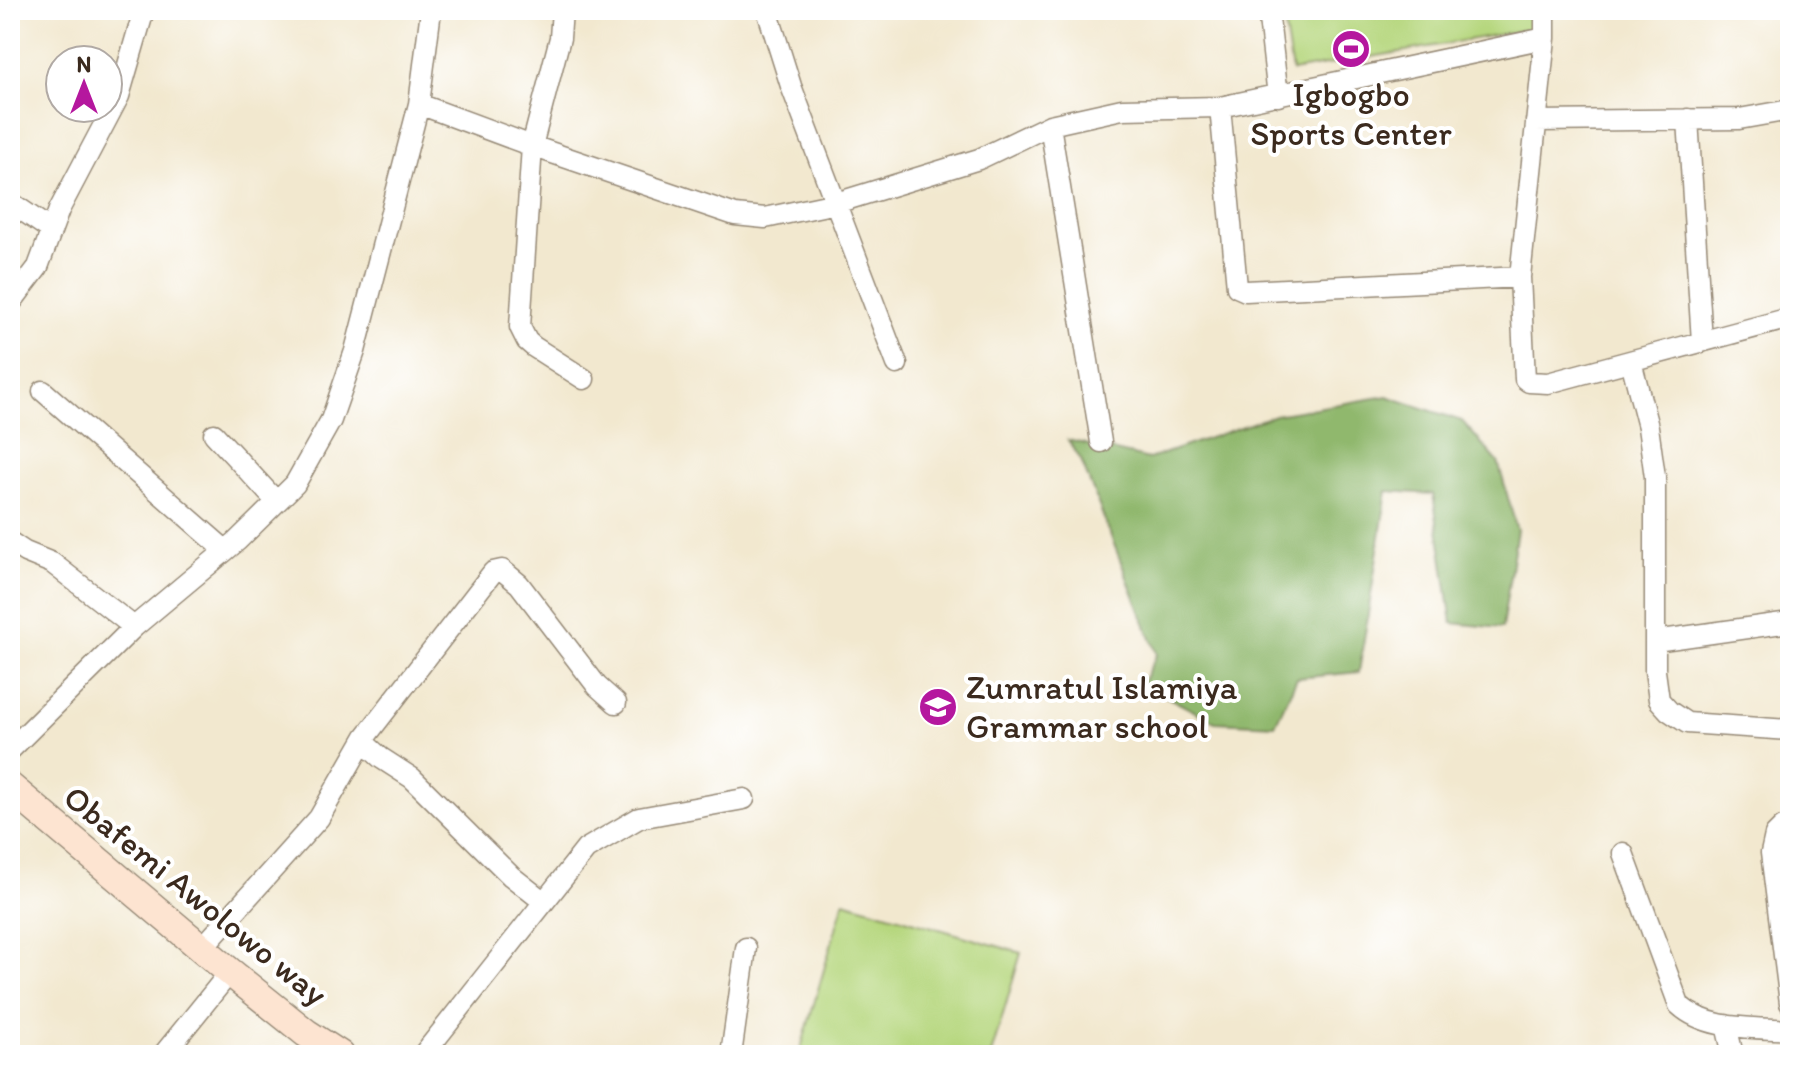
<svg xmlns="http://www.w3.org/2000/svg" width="1800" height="1065" viewBox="0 0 1800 1065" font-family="Itim,sans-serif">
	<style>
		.green { fill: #b6d77e; stroke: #78804e; stroke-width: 2 }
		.forest { fill: #90b86d; stroke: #667146; stroke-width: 2 }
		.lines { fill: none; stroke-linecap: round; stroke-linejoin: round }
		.minor-casing { stroke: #968976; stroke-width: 23 }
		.secondary-casing { stroke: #968976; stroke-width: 31 }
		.minor { stroke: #fff; stroke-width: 20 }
		.secondary { stroke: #fde4d1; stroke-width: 28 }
		.labels { text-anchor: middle; stroke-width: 8; stroke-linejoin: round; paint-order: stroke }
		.poi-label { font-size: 34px; fill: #3b2a1e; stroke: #fff }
		.street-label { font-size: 34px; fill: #3b2a1e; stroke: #fff }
	</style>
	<rect width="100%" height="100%" fill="#fff"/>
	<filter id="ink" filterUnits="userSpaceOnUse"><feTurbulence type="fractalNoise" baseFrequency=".0125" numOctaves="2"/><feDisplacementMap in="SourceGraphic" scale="16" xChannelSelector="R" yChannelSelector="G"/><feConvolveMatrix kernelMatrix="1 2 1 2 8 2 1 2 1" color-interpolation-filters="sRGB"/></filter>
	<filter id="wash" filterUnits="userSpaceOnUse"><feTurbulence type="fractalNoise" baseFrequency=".006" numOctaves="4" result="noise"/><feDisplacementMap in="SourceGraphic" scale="32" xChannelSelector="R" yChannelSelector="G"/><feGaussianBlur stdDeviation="1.8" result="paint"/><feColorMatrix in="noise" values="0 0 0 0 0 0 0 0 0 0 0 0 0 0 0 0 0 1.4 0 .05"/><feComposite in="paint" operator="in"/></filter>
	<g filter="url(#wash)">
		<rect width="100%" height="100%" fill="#f2e8cf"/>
		<!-- green -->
		<path class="green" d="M1282,10H1535L1536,28L1292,71Z
			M844,901L1021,953L991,1055H799Z"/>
		<!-- forest -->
		<path class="forest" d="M1387,396L1462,421L1498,462L1517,530L1502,628L1452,623L1433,494L1387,491L1359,672L1297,678L1275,725L1215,722L1142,684L1157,654L1081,460L1068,440L1149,459L1275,415Z"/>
	</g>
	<g filter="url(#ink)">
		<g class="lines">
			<!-- minor casing -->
			<g class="minor-casing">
				<path id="minor" d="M562,10L560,38L532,146L520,327L527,341L534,347L584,379
					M767,10L791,86L897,364
					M1268,10L1278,96
					M1545,10V38L1520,277L1525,379L1529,382L1548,383L1790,318
					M419,104L532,146L735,215L765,218L836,203L979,159L1050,125L1122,109L1220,107L1545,38
					M1220,107L1237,287L1246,291L1520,277
					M1688,119L1702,342
					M1536,121L1739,119L1790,110
					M1050,125L1101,442
					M10,202L51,230
					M10,304L38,267L59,210L119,96L144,10
					M1631,361L1648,427L1655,477V671L1659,700L1669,711L1687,723L1790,730
					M43,391L225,550
					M214,434L275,500
					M10,542L25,552L52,563L134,627
					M1655,641L1790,622
					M363,742L381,758L412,778L511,876L544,902
					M10,750L134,627L237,541L295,484L331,420L355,351L419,104L431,10
					M1790,827H1783L1775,835L1771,853L1790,1003
					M1623,853L1679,1005C1707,1031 1754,1027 1790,1030
					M202,948L319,818L366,736L493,572L502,570L519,584L597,686L616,703
					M1726,1025L1733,1055
					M163,1055L230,972
					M423,1055L586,849L639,818L744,799
					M731,1055L746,948"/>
			</g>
			<!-- secondary casing -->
			<g class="secondary-casing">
				<path id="secondary" d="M10,787L230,972L306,1033L340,1055"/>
			</g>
			<!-- minor -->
			<use href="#minor" class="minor"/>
			<!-- secondary -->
			<use href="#secondary" class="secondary"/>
		</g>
	</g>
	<!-- icons -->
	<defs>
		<g id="stadium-disc" transform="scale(2)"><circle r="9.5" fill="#b5179e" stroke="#fff"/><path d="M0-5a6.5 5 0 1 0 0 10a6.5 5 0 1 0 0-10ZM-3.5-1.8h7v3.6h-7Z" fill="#fff"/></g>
		<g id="school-disc" transform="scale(2)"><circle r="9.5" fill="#b5179e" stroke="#fff"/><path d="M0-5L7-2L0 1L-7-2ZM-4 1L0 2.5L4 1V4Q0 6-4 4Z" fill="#fff"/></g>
	</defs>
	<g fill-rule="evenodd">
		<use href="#stadium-disc" x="1351" y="49"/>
		<use href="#school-disc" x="938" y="707"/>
	</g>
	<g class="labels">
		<!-- poi labels -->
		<g class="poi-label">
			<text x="1351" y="106">Igbogbo<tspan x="1351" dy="39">Sports Center</tspan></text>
			<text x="966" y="699" text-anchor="start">Zumratul Islamiya<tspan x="966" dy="39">Grammar school</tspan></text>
		</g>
		<!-- street labels -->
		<g class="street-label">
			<text transform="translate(196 895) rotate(39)" y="12">Obafemi Awolowo way</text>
		</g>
	</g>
	<!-- margin -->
	<rect width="1800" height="1065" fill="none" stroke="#fff" stroke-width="40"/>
	<!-- north arrow -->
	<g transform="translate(84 84)"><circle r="38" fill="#ffffff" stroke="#b1aaa5" stroke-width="2"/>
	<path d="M0-6L14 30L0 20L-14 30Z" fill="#b5179e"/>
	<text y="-12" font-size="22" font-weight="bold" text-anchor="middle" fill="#3b2a1e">N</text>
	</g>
</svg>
